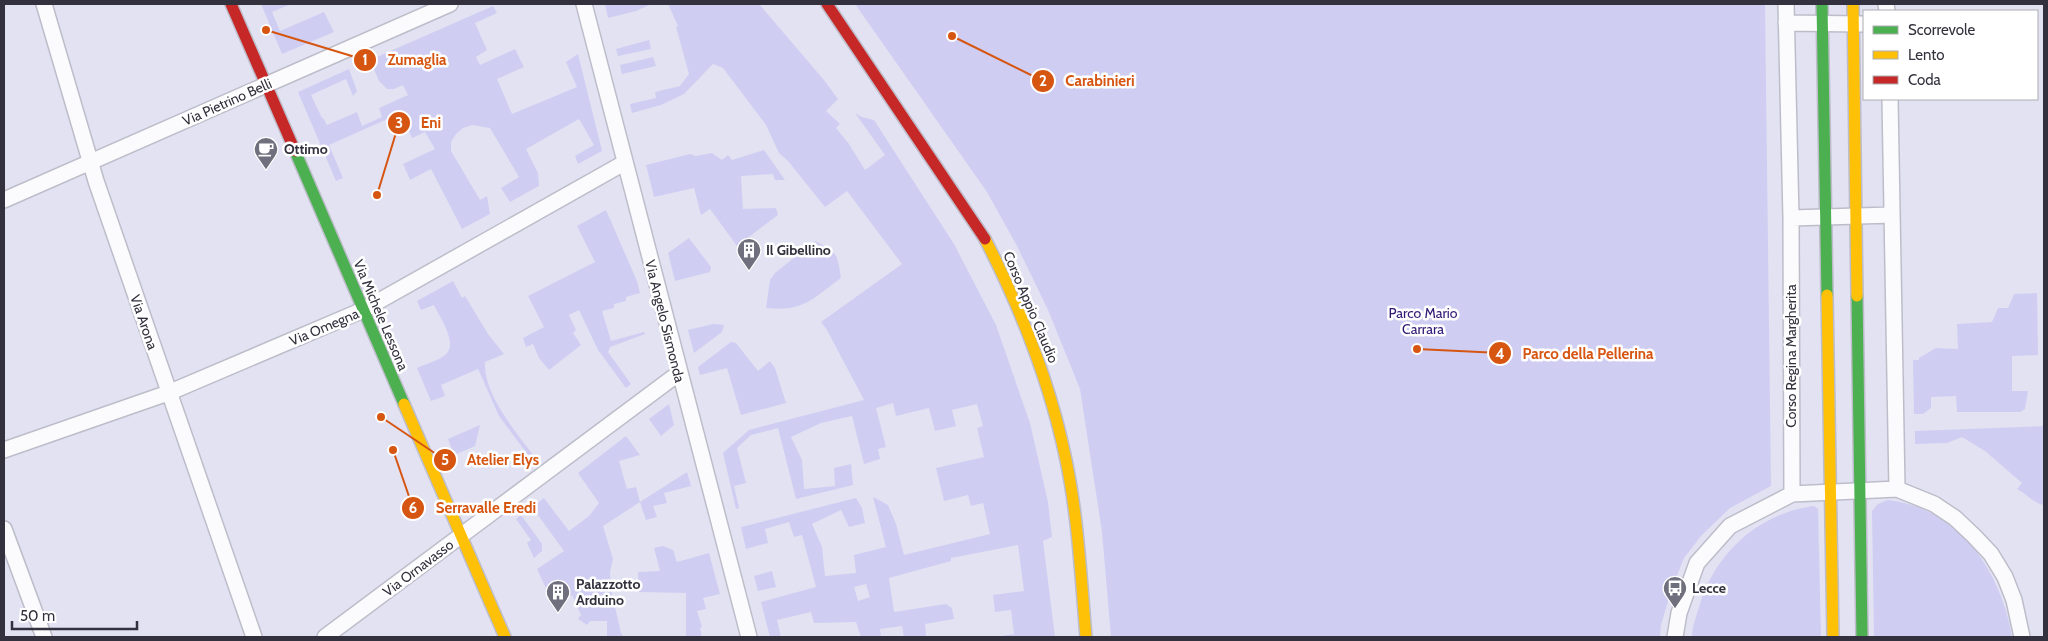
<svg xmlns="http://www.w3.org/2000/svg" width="2048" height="641" viewBox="0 0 2048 641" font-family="Cabin,sans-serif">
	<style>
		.green { fill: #cfcef2; fill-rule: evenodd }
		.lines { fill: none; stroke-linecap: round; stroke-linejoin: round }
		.street-casing { stroke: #bdbdca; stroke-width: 18 }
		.fast-casing { stroke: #bdbdca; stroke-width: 14 }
		.slow-casing { stroke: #bdbdca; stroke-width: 14 }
		.jam-casing { stroke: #bdbdca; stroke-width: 14 }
		.street { stroke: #fbfbfd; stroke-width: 15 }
		.fast { stroke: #4caf50; stroke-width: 11 }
		.slow { stroke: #ffc107; stroke-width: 11 }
		.jam { stroke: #c62828; stroke-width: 11 }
		.labels { text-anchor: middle; stroke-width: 5; stroke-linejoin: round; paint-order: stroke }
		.street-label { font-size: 14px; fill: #32313d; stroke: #fff }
		.poi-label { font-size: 14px; font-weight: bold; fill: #32313d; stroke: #fff; text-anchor: start }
		.park-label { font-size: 14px; fill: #311976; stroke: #fff }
		.leader { fill: none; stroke: #d65511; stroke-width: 2 }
		.callout-dot { fill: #d65511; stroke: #fff; stroke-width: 2 }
		.mark-label { font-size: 15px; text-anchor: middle; font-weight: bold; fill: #fff }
		.callout-label { font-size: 15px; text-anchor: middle; font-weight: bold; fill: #d65511; stroke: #fff; stroke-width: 5; stroke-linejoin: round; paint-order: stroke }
	</style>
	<rect width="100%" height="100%" fill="#e2e2f3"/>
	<!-- green -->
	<path class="green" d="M261,4H291L272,12L280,31L324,12L334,32L282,54Z
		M605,4H651L636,11L608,18Z
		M668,4H759L824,80L838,99L826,111L840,124L836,128L849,144L865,170L885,155L855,113L862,117L874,120L954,244L996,325L1030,423L1048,502L1052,537L1043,541L1055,637H995L1014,634L1011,610L995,612L993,595L1024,591L1018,545L951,558V561L889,578L894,612L946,604L952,608L954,619L925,624L926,637H904L902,626L880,629L881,637H861L856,622L814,623L811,612L777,620L781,637H770L761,602L816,587L802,535L794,537L789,522L765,529L768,543L746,549L741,527L856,498L862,508L865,523L849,527L841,510L812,524L822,547L825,576L856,573L854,555L886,547L873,497L888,505L896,524L904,555L990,534L983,503L971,506L968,495L944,501L936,468L984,457L977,428L983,426L977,404L952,410L956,426L935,431L929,408L896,416L893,403L876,408L886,447L878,449L880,459L864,464L852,416L821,423L791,437L802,460L804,489L835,486L834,468L851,464L853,485L796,499L778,428L751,435L737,448L746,483L734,486L739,508L736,509L723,453L749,430L864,400L827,330L821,322L902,264L847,191L825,207L788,161L779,153L766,125L723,68L713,64L684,94L661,105L632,113L630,104L656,98L655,92L680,86L689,74L676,27L678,26ZM866,584L870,597L858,601L854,587Z
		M855,4H1765L1771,486L1730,508L1701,536L1684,558L1672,588L1661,625L1660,637H1111L1102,532L1080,389L1048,310L1017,246L987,192Z
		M493,6L497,13L475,23L487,50L476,57L480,65L515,49L524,67L497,79L512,114L577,87L566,62L578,54L602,151L578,164L575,156L594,145L579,119L526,149L538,173L539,186L510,202L501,188L519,177L490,128L472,125L463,128L456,134L451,142V151L480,200L487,196L490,214L462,229L431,169L410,180L403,164L435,149L425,132L412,138L401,113L329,145L343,178L336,181L298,92L349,69L357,91L353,96L346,79L311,95L322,118H323L327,125L357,112L362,126L382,117L379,108L408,95L403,85L394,89H387L379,81L370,60Z
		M649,40L651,49L618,56L616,49Z
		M653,57L656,66L622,74L620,65Z
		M764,150L785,180H775L773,174L741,176L743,209L776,208L778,215L737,246L710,209L701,215L694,188L654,197L646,165L690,154L696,156L712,153L722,160L728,155L732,160Z
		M606,210L637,281L640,293L626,297V301L614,304V308L602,311L611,341L644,332L645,334L610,347L608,352L631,384L626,388L598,350L579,310L569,315L576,330L573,333L581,345L549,370L539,358L533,344L526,347L523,338L544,327L528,296L595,262L577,226Z
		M689,238L711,267L710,272L675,281L668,253Z
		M815,241C838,253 837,253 841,278C812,299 804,312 766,308L770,280L775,273Z
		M453,281L462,298L465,296L488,334L504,354L485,362C483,394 516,432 534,456L531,459L499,416L478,369L441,385L445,396L431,401L417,368C425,364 438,361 445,355C459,344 440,318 434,305L421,310L417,301Z
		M2037,293L2038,355L2012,356V391H2028L2025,409L2020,412H1957L1956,396L1931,397V408L1923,414H1914L1913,360H1919V358L1936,348L1958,349L1957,324L1992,322L1998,308H2008L2014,294Z
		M713,324L724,325L722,332L694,353L688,330Z
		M731,342L736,343L758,371L770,361L775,368L786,403L741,415L727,368L700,375L698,367Z
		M669,404L674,425L661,436L649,419Z
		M480,425L475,446L454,455L448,439Z
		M2044,426V505C2033,503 2027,494 2017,489L2022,483L1985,451L1962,437L1947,443L1915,444V431Z
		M626,436L640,455L619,461L627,489L636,487L640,502L687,472L691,486L664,493L667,503L653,506L657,517L646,520L640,502L603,526L613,559L610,572L611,590L621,633L624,637H607V621H590L587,625L578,619L581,615L572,595L564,598L559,588L548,593L537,569L564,551L532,507L544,498L569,531L589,516L599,503L578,473Z
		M1888,500C1959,508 2001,571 2012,637H1874L1872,511L1878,504Z
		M1814,506L1818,509L1821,637H1692C1692,627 1696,617 1699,607C1714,554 1758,513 1814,506Z
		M521,515L542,544V551L534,558L527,543L531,540L516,519Z
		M663,546L673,550L677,562L709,553L720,594L703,598L706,609L697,611L702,627L700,628L702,637H686V593L639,592L638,572L660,571L654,548Z
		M772,571L776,587L758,591L754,576Z"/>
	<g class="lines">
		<!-- street casing -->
		<g class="street-casing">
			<path id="street" d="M44,4L96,181L254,637
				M584,4L749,637
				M1786,4L1791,218L1792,494
				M1886,4L1887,11
				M1786,23L1862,24
				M1890,99L1897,489
				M4,200L450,4
				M1791,218L1892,215
				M4,450L168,393L363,310L624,163
				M4,529L44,637
				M325,637L679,373
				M1675,637L1679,613L1697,563L1730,526L1792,494L1897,489L1934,504L1955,518L1974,536L1991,554L2005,577L2014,600L2022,637"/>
		</g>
		<!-- fast casing -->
		<g class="fast-casing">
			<path id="fast" d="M1822,4L1827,295
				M295,151L404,404
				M1857,296L1862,637"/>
		</g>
		<!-- slow casing -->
		<g class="slow-casing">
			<path id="slow" d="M1853,4L1857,296
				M985,239C1021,309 1050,382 1066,460C1078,517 1081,578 1086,637
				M1827,295L1833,637
				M404,404L505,637"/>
		</g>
		<!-- jam casing -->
		<g class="jam-casing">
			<path id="jam" d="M231,4L295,151
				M827,4L985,239"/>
		</g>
		<!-- street -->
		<use href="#street" class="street"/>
		<!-- fast -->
		<use href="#fast" class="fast"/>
		<!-- slow -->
		<use href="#slow" class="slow"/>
		<!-- jam -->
		<use href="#jam" class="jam"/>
	</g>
	<!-- icons -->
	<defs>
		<g id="cafe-pin" transform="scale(1.25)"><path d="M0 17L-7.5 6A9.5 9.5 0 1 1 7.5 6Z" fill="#706f7d" stroke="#fff"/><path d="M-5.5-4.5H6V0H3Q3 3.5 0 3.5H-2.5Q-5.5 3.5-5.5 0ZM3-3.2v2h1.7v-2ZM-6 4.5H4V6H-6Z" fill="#fff"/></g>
		<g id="building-pin" transform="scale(1.25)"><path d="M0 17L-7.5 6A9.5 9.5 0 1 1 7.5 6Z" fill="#706f7d" stroke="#fff"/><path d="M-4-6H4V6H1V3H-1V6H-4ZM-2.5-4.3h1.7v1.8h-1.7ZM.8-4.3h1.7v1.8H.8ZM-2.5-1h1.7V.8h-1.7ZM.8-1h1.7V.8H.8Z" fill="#fff"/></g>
		<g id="bus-pin" transform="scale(1.25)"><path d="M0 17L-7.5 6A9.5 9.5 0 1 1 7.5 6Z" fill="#706f7d" stroke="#fff"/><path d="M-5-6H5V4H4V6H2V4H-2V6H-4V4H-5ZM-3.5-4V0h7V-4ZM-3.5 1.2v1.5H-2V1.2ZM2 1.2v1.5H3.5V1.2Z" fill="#fff"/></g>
	</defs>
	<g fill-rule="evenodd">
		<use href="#cafe-pin" x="266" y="149"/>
		<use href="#building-pin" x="749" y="250"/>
		<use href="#bus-pin" x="1675" y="588"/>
		<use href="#building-pin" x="558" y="592"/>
	</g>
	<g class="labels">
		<!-- street labels -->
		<g class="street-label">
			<text transform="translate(227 102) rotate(-24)" y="5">Via Pietrino Belli</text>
			<text transform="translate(1031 307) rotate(67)" y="5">Corso Appio Claudio</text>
			<text transform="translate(381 315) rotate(67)" y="5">Via Michele Lessona</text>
			<text transform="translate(665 321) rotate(76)" y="5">Via Angelo Sismonda</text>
			<text transform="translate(144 322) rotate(71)" y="5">Via Arona</text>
			<text transform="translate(324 327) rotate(-23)" y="5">Via Omegna</text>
			<text transform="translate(1791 356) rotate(-90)" y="5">Corso Regina Margherita</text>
			<text transform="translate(418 568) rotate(-37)" y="5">Via Ornavasso</text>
		</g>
		<!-- poi labels -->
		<g class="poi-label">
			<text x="284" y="154">Ottimo</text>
			<text x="766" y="255">Il Gibellino</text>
			<text x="576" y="589">Palazzotto<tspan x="576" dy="16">Arduino</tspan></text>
			<text x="1692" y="593">Lecce</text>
		</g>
		<!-- park labels -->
		<g class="park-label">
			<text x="1423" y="318">Parco Mario<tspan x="1423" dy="16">Carrara</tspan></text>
		</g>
	</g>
	<!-- callouts -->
	<path class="leader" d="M266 30L365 60M952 36L1043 81M377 195L399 123M1417 349L1500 353M381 417L445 460M393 450L413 508"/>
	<g class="callout-dot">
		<circle cx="266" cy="30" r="5"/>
		<circle cx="952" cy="36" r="5"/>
		<circle cx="377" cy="195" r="5"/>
		<circle cx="1417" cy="349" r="5"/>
		<circle cx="381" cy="417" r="5"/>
		<circle cx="393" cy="450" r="5"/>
		<circle cx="365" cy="60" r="12"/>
		<circle cx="1043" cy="81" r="12"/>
		<circle cx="399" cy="123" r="12"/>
		<circle cx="1500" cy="353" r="12"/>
		<circle cx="445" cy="460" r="12"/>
		<circle cx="413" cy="508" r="12"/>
	</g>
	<g class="mark-label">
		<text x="365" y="65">1</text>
		<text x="1043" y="86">2</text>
		<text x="399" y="128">3</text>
		<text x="1500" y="359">4</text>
		<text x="445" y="465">5</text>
		<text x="413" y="513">6</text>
	</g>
	<g class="callout-label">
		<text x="417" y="65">Zumaglia</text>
		<text x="1100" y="86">Carabinieri</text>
		<text x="431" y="128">Eni</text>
		<text x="1588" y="359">Parco della Pellerina</text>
		<text x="503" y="465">Atelier Elys</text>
		<text x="486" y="513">Serravalle Eredi</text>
	</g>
	<!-- border -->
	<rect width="2048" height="641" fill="none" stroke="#32313d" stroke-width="10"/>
	<!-- legend -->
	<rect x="1863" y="10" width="175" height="90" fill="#ffffff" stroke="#adadb1"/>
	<rect x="1873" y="26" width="25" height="8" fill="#4caf50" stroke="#adadb1"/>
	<text x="1908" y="35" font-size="15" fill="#32313d">Scorrevole</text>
	<rect x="1873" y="51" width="25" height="8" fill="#ffc107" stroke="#adadb1"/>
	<text x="1908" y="60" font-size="15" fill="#32313d">Lento</text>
	<rect x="1873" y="76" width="25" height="8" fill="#c62828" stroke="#adadb1"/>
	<text x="1908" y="85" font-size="15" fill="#32313d">Coda</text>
	<!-- scale -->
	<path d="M12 621v8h125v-8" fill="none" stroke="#32313d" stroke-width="2.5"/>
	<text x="20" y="621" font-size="15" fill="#32313d" stroke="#ffffff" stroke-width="4" paint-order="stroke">50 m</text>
</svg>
